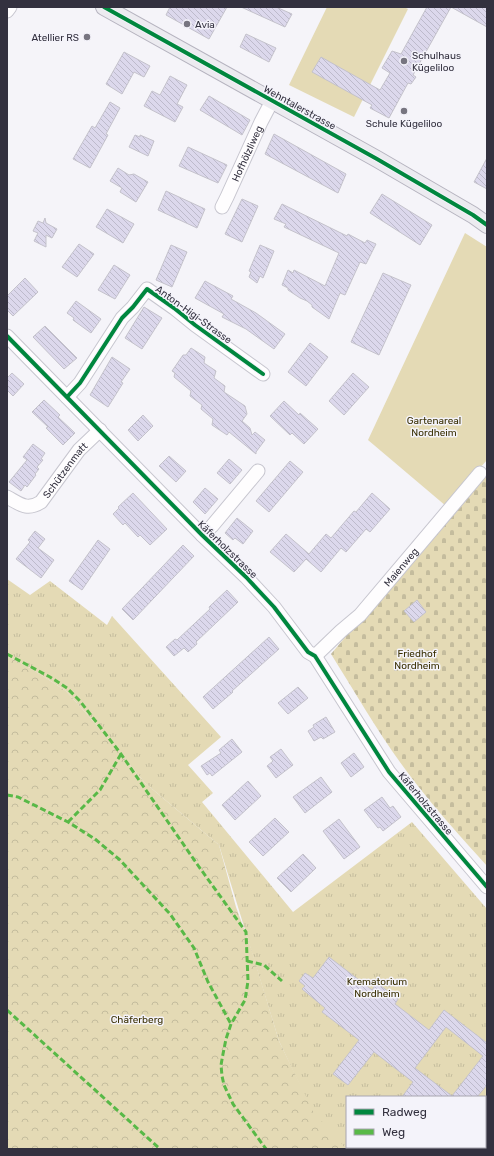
<svg xmlns="http://www.w3.org/2000/svg" width="494" height="1156" viewBox="0 0 494 1156" font-family="Rubik,sans-serif">
	<style>
		.grass { fill: url(#grass-tufts); fill-rule: evenodd }
		.forest { fill: url(#forest-crowns) }
		.cemetery { fill: url(#cemetery-stones) }
		.garden { fill: #e4dab5 }
		.building { fill: url(#building-back-hatch); stroke: #c4c2cb; fill-rule: evenodd }
		.lines { fill: none; stroke-linecap: round; stroke-linejoin: round }
		.minor-casing { stroke: #c7c6cf; stroke-width: 15 }
		.major-casing { stroke: #b5b3bf; stroke-width: 18 }
		.minor { stroke: #fefdfe; stroke-width: 13 }
		.major { stroke: #ecebf0; stroke-width: 16 }
		.quiet { stroke: #58b947; stroke-width: 3; stroke-dasharray: 6 3; stroke-linecap: butt }
		.cycleway-casing { stroke: #f4f3fa; stroke-width: 6 }
		.cycleway { stroke: #00873e; stroke-width: 4 }
		.poi-dot { fill: #777580; stroke: #f4f3fa; stroke-width: 1.5 }
		.labels { text-anchor: middle; stroke-width: 3; stroke-linejoin: round; paint-order: stroke }
		.poi-label { font-size: 10px; fill: #33313f; stroke: #f4f3fa; text-anchor: start }
		.street-label { font-size: 10px; fill: #33313f; stroke: #f4f3fa }
		.park-label { font-size: 10px; fill: #382e00; stroke: #f4f3fa }
	</style>
	<defs>
		<pattern id="grass-tufts" width="24" height="20" patternUnits="userSpaceOnUse"><rect width="24" height="20" fill="#e4dab5"/><path d="M3 7l-1-3M5 7V3M7 7l1-3M15 17l-1-3M17 17v-4M19 17l1-3" fill="none" stroke="#c4bc9d"/></pattern>
		<pattern id="forest-crowns" width="20" height="18" patternUnits="userSpaceOnUse"><rect width="20" height="18" fill="#e4dab5"/><path d="M2 6a3 3 0 1 1 6 0M12 15a3 3 0 1 1 6 0" fill="none" stroke="#c4bc9d"/></pattern>
		<pattern id="cemetery-stones" width="16" height="16" patternUnits="userSpaceOnUse"><rect width="16" height="16" fill="#e4dab5"/><path d="M2 7V4a2 2 0 0 1 4 0v3zM10 15v-3a2 2 0 0 1 4 0v3z" fill="#c4bc9d"/></pattern>
		<pattern id="building-back-hatch" width="6" height="6" patternUnits="userSpaceOnUse"><rect width="6" height="6" fill="#dcd8ec"/><path d="M-1 5l2 2M0 0l6 6M5-1l2 2" fill="none" stroke="#bdbacb"/></pattern>
	</defs>
	<rect width="100%" height="100%" fill="#f5f4f9"/>
	<!-- grass -->
	<path class="grass" d="M7,579L30,595L50,581L107,625L112,616L221,737L188,765L213,793L202,802L293,912L412,822L487,909V1149H282L312,1111L279,1041L219,845L145,783L103,732L66,691L32,669L7,656ZM347,1097H485V1147H347Z"/>
	<!-- forest -->
	<path class="forest" d="M7,656L32,669L66,691L103,732L145,783L219,845L236,907L250,945L279,1041L313,1111L346,1149H7Z"/>
	<!-- cemetery -->
	<path class="cemetery" d="M487,469V866C462,838 437,811 414,781C383,741 358,697 331,654Z"/>
	<!-- garden -->
	<path class="garden" d="M327,7H404L408,9L354,117L289,85Z
		M465,233L487,247V460L446,506L368,440Z"/>
	<!-- building -->
	<path class="building" d="M170,7H227L209,39L166,15Z
		M241,7H276L292,14L285,27Z
		M427,7H451L413,75L416,77L411,84L408,83L389,118L370,108L372,105L312,72L321,57L380,90L390,73L382,68L392,51L401,54Z
		M451,7H487V27Z
		M246,34L276,48L269,62L240,47Z
		M124,52L150,66L144,77L134,72L122,94L106,84Z
		M170,76L187,85L177,104L183,107L175,122L144,106L152,91L160,95Z
		M209,96L250,120L242,135L200,110Z
		M110,102L120,108L106,134L108,135L90,168L73,159L92,126L95,128Z
		M274,134L346,174L338,193L265,154Z
		M135,135L140,137V135L154,141L148,156L129,147Z
		M188,147L227,165L218,183L179,166Z
		M487,158V189L474,182Z
		M118,168L129,175L134,174L148,182L136,202L120,192L122,188L110,181Z
		M166,191L205,209L197,228L158,210Z
		M382,194L432,225L420,245L370,213Z
		M242,199L258,206L242,242L225,234Z
		M282,204L347,236L348,234L365,243L367,240L376,244L366,264L360,262L345,295L340,293L329,319L312,307V305L307,301L300,298L288,290V288L282,285L288,270L293,273L294,270L325,286L339,253L284,227L286,224L274,219Z
		M107,209L134,224L123,243L96,227Z
		M45,218L46,223L57,229L52,238L46,235V247L34,241L38,233L33,231L38,221L43,223Z
		M79,244L94,254L77,277L62,267Z
		M171,245L187,252L172,287L156,280Z
		M260,245L274,251L263,278L260,276L257,283L249,277L251,272L249,271Z
		M114,265L130,275L115,299L98,290Z
		M383,273L411,285L379,355L351,342Z
		M25,278L38,292L13,316L7,310V296Z
		M205,281L233,296L231,299L256,313L285,334L274,349L246,329L222,317L224,314L195,298Z
		M76,301L101,319L91,333L73,320L74,318L67,313Z
		M144,307L162,318L142,349L125,338Z
		M45,326L77,358L64,369L33,337Z
		M310,343L328,357L306,386L288,372Z
		M191,348L205,357L204,363L216,371L214,378L225,386L224,392L245,406L247,414L242,421L250,428L252,435L255,432L265,440L256,452V454L229,432L227,435L212,425L213,419L201,409L202,405L190,396L191,391L174,377L175,373L172,371L183,355H186Z
		M112,357L130,369L121,382L123,383L108,407L90,395Z
		M12,373L24,384L13,396L7,390V378Z
		M353,373L369,387L344,415L329,401Z
		M44,400L60,415L58,417L75,433L63,445L46,428L48,427L32,412Z
		M284,401L299,415L300,413L318,429L304,444L292,433L290,435L270,416Z
		M143,415L153,426L138,441L128,430Z
		M33,444L45,453L41,459L43,460L37,467L39,469L35,474L36,475L27,487L25,485L21,491L9,482L27,460L23,457Z
		M169,456L186,471L176,482L159,466Z
		M229,459L242,470L230,484L217,473Z
		M290,461L303,472L269,512L256,501Z
		M205,488L218,499L205,514L193,502Z
		M133,493L167,529L150,545L140,535L138,537L125,523L123,525L113,514L119,508L118,507Z
		M372,493L390,509L370,532L366,529L346,552L341,548L321,572L306,559L294,572L270,552L286,534L309,554L326,534L331,538L354,511L356,512Z
		M237,518L253,531L243,544L235,538L233,540L225,533Z
		M35,531L45,539L38,548L54,560L41,578L16,559L30,542L28,540Z
		M98,540L110,549L82,590L69,581Z
		M183,545L194,556L133,620L122,609Z
		M227,590L238,602L196,642L197,644L188,652L184,648L174,656L166,647L175,639L177,640L210,609L209,607Z
		M417,600L426,612L414,622L404,611Z
		M269,637L279,649L232,691L233,692L213,709L203,697Z
		M298,687L308,698L288,714L278,703Z
		M326,717L335,732L323,739L321,737L314,741L308,731L314,727L313,725Z
		M232,739L242,752L212,776L210,773L207,775L201,766L221,753L219,750Z
		M281,749L293,765L276,778L267,766L273,761L270,757Z
		M354,753L364,767L351,777L341,763Z
		M321,777L332,792L305,813L293,797Z
		M248,781L261,796L235,820L222,805Z
		M382,797L390,808L393,806L401,817L383,831L380,827L378,828L364,810Z
		M275,818L289,832L263,856L249,842Z
		M339,819L360,847L344,859L323,831Z
		M303,854L316,868L291,892L277,878Z
		M329,957L372,990L377,983L398,999L395,1004L429,1030L444,1010L487,1043V1085L477,1097H402L413,1082L374,1052L348,1085L333,1074L359,1040L322,1012L325,1008L302,989L305,986L299,981L305,973L313,978ZM446,1027L483,1056L452,1096L415,1068Z"/>
	<g class="lines">
		<!-- minor casing -->
		<g class="minor-casing">
			<g id="minor">
				<path d="M7,11L10,7"/>
				<path id="s1" d="M222,207L227,197L261,122L272,101"/>
				<path d="M7,336L202,535L246,577L274,607L308,652L315,656L389,772L487,887"/>
				<path d="M67,397L80,383L122,318L133,307L147,289L174,308L195,325L263,374"/>
				<path id="s2" d="M7,497C20,504 27,511 41,502L79,450L100,430"/>
				<path d="M202,535L212,526L258,471"/>
				<path id="s3" d="M315,656L341,631L360,615L480,473"/>
			</g>
		</g>
		<!-- major casing -->
		<g class="major-casing">
			<path id="major" d="M104,7L377,159L473,215L487,225"/>
		</g>
		<!-- minor -->
		<use href="#minor" class="minor"/>
		<!-- major -->
		<use href="#major" class="major"/>
		<!-- quiet -->
		<path class="quiet" d="M7,654L50,677L67,688L80,701L121,754L197,864L246,932L248,981L245,1000L231,1024L226,1039L223,1054L221,1065L222,1076L224,1085L233,1104L266,1149
			M7,795L18,797L68,822L95,839L120,860L170,914L194,948L208,982L231,1024
			M68,822L100,790L121,754
			M247,961L264,965L282,981
			M7,1010L160,1149"/>
		<!-- cycleway casing -->
		<g class="cycleway-casing">
			<path id="cycleway" d="M104,7L377,159L473,215L487,225
				M7,336L202,535L246,577L274,607L308,652L315,656L389,772L487,887
				M67,397L80,383L122,318L133,307L147,289L174,308L195,325L263,374"/>
		</g>
		<!-- cycleway -->
		<use href="#cycleway" class="cycleway"/>
	</g>
	<!-- markers -->
	<g class="poi-dot">
		<circle cx="187" cy="24" r="4"/>
		<circle cx="87" cy="37" r="4"/>
		<circle cx="404" cy="61" r="4"/>
		<circle cx="404" cy="111" r="4"/>
	</g>
	<g class="labels">
		<!-- poi labels -->
		<g class="poi-label">
			<text x="195" y="28">Avia</text>
			<text x="79" y="41" text-anchor="end">Atellier RS</text>
			<text x="412" y="59">Schulhaus<tspan x="412" dy="12">Kügeliloo</tspan></text>
			<text x="404" y="127" text-anchor="middle">Schule Kügeliloo</text>
		</g>
		<!-- street labels -->
		<g class="street-label">
			<text transform="translate(300 107) rotate(29)" y="4">Wehntalerstrasse</text>
			<text dy="4" stroke="none"><textPath href="#s1" startOffset="59">Hofhölzliweg</textPath></text>
			<text transform="translate(194 314) rotate(36)" y="4">Anton-Higi-Strasse</text>
			<text dy="4" stroke="none"><textPath href="#s2" startOffset="77">Schützenmatt</textPath></text>
			<text transform="translate(228 549) rotate(44)" y="4">Käferholzstrasse</text>
			<text dy="4" stroke="none"><textPath href="#s3" startOffset="124">Maienweg</textPath></text>
			<text transform="translate(426 803) rotate(50)" y="4">Käferholzstrasse</text>
		</g>
		<!-- park labels -->
		<g class="park-label">
			<text x="434" y="424">Gartenareal<tspan x="434" dy="12">Nordheim</tspan></text>
			<text x="417" y="657">Friedhof<tspan x="417" dy="12">Nordheim</tspan></text>
			<text x="377" y="985">Krematorium<tspan x="377" dy="12">Nordheim</tspan></text>
			<text x="137" y="1023">Chäferberg</text>
		</g>
	</g>
	<!-- border -->
	<rect width="494" height="1156" fill="none" stroke="#33313f" stroke-width="16"/>
	<!-- legend -->
	<rect x="346" y="1096" width="140" height="52" fill="#f4f3fa" stroke="#a7a5af"/>
	<rect x="354" y="1109" width="20" height="6" fill="#00873e" stroke="#a7a5af"/>
	<text x="382" y="1116" font-size="12" fill="#33313f">Radweg</text>
	<rect x="354" y="1129" width="20" height="6" fill="#58b947" stroke="#a7a5af"/>
	<text x="382" y="1136" font-size="12" fill="#33313f">Weg</text>
</svg>
